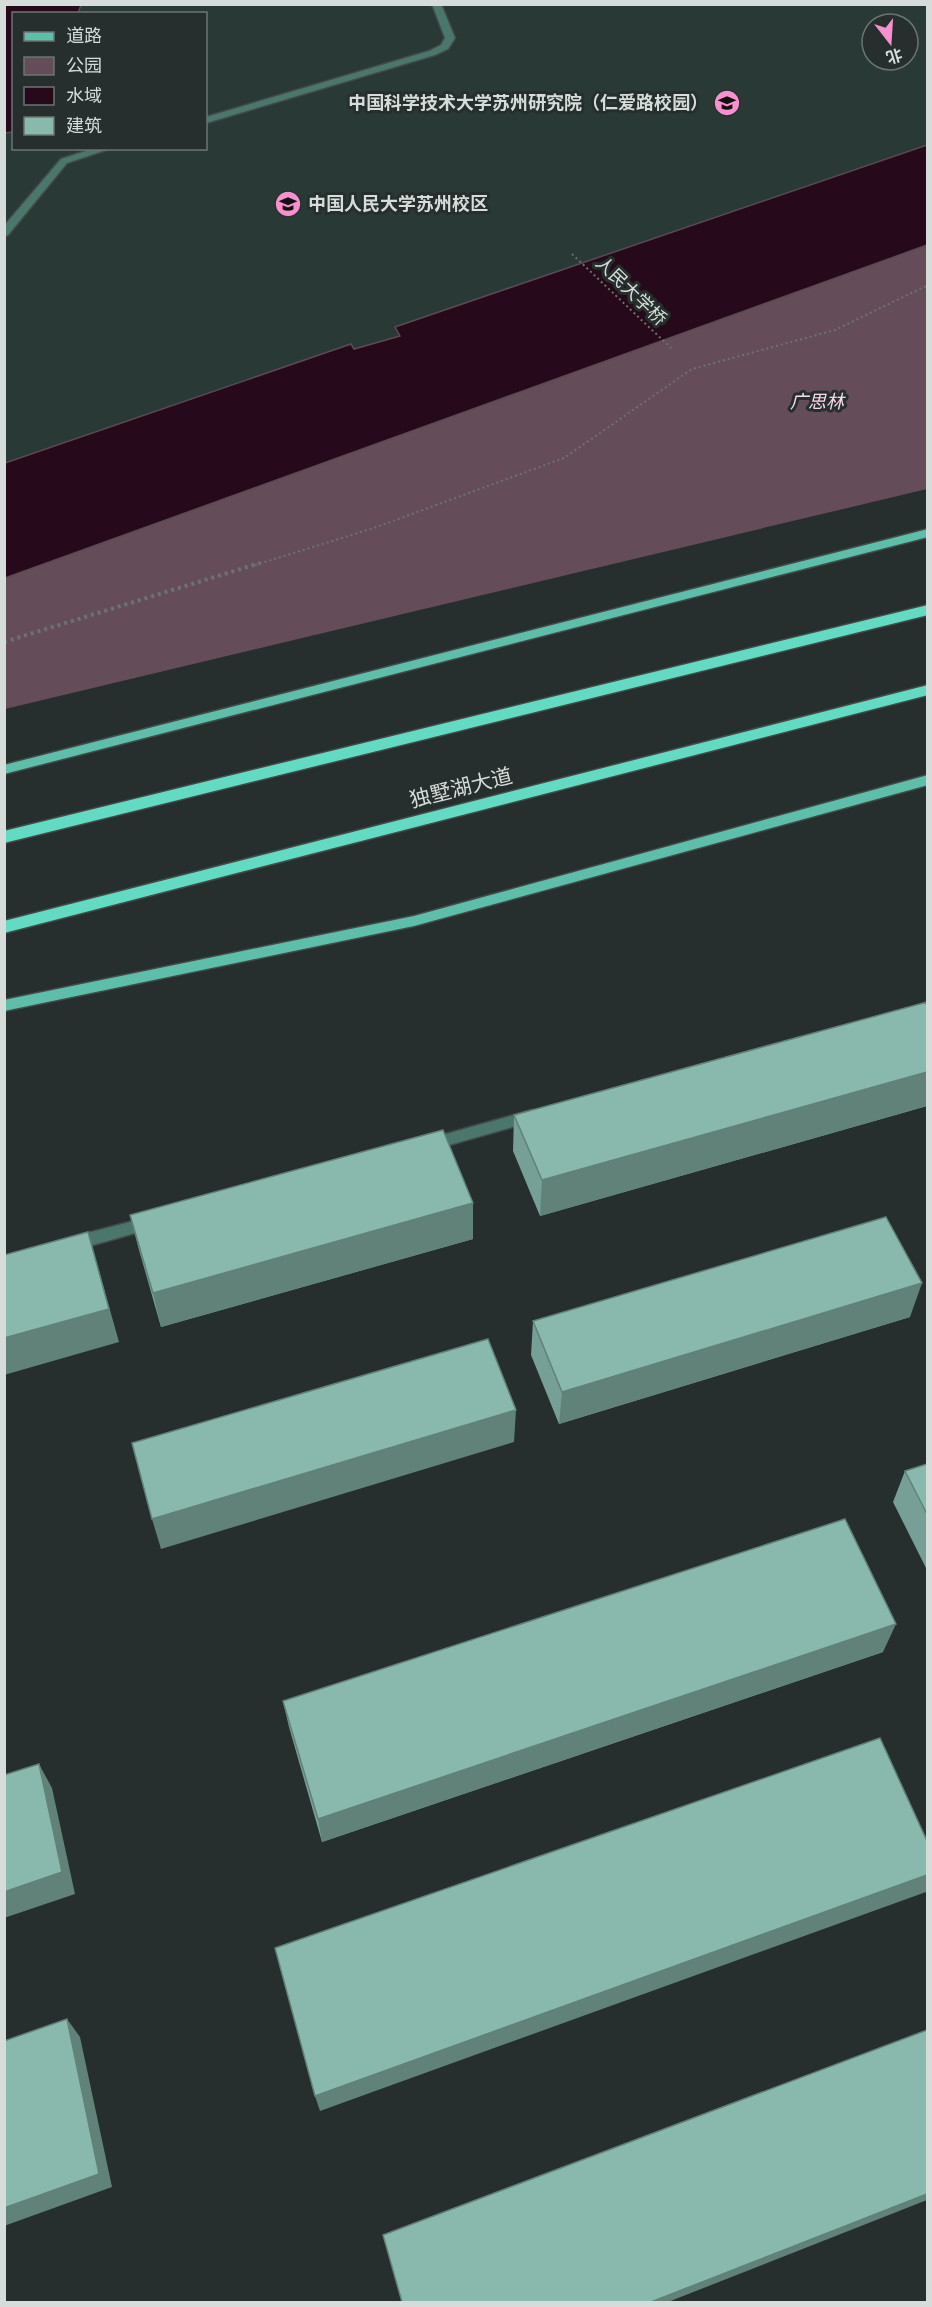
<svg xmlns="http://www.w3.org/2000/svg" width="932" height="2307" viewBox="0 0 932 2307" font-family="'Libre Baskerville','Noto Sans SC',serif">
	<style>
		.built { fill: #293a36; fill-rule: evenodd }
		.green { fill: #644d59 }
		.water { fill: #260a1b; stroke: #5b4954; stroke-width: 1.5 }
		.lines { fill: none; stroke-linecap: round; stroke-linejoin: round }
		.minor-casing { stroke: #424b49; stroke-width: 3 }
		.major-casing { stroke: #424b49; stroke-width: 3 }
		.highway-casing { stroke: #424b49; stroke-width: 3 }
		.path-far1 { stroke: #6b7371; stroke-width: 2; stroke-dasharray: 2 3; stroke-linecap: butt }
		.path { stroke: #6b7371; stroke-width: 4; stroke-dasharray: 3 4; stroke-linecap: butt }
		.minor { fill: #4a766b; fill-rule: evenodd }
		.major { fill: #5dbea9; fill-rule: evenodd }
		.highway { fill: #63dbc2; fill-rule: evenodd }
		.wall { fill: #769f95 }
		.shaded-wall { fill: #608279 }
		.building { fill: #89b9ad; stroke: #608279; stroke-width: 1.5 }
		.labels { text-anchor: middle; stroke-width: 6; stroke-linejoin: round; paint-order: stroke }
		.far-poi-label { font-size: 18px; font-weight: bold; fill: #d6dcda; stroke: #262f2d; text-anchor: end }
		.far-street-label { font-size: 18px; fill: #d6dcda; stroke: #262f2d }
		.far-park-label { font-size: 18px; font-style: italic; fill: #fed7ec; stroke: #262f2d }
		.street-label { font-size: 21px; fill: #d6dcda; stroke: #262f2d }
	</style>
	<rect width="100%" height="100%" fill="#262f2d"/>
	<!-- built -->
	<path class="built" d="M4,5H927V145L395,327L401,335L354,349L351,344L5,463ZM14,14H206V148H14ZM872,24H908V60H872Z"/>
	<!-- green -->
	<path class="green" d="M927,245V489L5,709V578Z"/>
	<!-- water -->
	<path class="water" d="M4,5H81L78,13L14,14L13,132L5,133Z
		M927,145V245L5,578V463L351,344L354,349L400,336L395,327Z"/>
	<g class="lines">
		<!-- minor casing -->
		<g class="minor-casing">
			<path id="minor" d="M432,4H441L455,38L448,49L435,55L206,123V117L429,51L441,45L445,38Z
				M95,148H112L67,163L8,235L4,236V226L61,159Z
				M532,1110L537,1112L539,1116L537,1120L428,1151L423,1149L421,1145L423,1141L428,1139Z
				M153,1216L158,1217L161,1222L158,1227L153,1228L72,1251L67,1249L64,1244L67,1239L72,1237Z"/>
		</g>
		<!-- major casing -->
		<g class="major-casing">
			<path id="major" d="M928,529V537L4,774V765Z
				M928,775V785L414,926L4,1011V1000L414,916Z"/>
		</g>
		<!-- highway casing -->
		<g class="highway-casing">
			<path id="highway" d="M928,605V615L4,843V831Z
				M928,685V695L4,933V921Z"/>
		</g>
		<!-- path-far1 -->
		<path class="path-far1" d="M572,254L671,348
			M255,565L371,529L564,458L692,369L835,330L928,285"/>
		<!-- path -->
		<path class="path" d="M4,642L260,563"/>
		<!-- minor -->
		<use href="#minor" class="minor"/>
		<!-- major -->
		<use href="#major" class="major"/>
		<!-- highway -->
		<use href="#highway" class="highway"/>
	</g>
	<!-- wall -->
	<path class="wall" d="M927,1002V1106L540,1216L513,1151L514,1115Z
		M130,1215L473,1239L161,1327L139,1250Z
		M910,1317L559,1424L531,1355L533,1321Z
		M927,1464V1570L893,1502L905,1471Z
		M883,1652L322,1842L289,1727L283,1701Z"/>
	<!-- shaded-wall -->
	<path class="shaded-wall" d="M927,1072V1106L540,1216L542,1180Z
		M473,1203V1239L161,1327L153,1293Z
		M88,1232L119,1342L4,1375V1338Z
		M922,1283L910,1317L559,1424L562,1392Z
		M516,1410L514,1442L161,1549L152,1519Z
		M896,1624L883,1652L322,1842L318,1819Z
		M39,1764L52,1788L75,1894L4,1918V1892Z
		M927,1875V1890L926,1892L320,2111L315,2096Z
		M67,2019L80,2037L112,2187L4,2226V2208Z
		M927,2194V2200L668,2302H651Z"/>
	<!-- building -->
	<path class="building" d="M927,1002V1072L542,1180L514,1115Z
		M443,1130L473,1203L153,1293L130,1215Z
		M886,1217L922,1283L562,1392L533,1321Z
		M88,1232L109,1309L4,1338V1255Z
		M488,1339L516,1410L152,1519L132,1443Z
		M927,1464V1514L905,1471Z
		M845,1519L896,1624L318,1819L283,1701Z
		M880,1738L927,1841V1875L315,2096L275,1948Z
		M39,1764L62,1872L4,1892V1775Z
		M67,2019L99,2174L4,2208V2041Z
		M927,2030V2194L651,2302H402L383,2235Z"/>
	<!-- icons -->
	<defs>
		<g id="university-disc" transform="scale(1.35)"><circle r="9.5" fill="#f890cd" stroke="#262f2d"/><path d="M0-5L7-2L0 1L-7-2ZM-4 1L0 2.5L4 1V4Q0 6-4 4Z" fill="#111"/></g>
	</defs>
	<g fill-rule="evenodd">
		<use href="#university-disc" x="727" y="103"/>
		<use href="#university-disc" x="288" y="204"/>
	</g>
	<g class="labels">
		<!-- far-poi labels -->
		<g class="far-poi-label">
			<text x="708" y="109">中国科学技术大学苏州研究院（仁爱路校园）</text>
			<text x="308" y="210" text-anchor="start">中国人民大学苏州校区</text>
		</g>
		<!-- far-street labels -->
		<g class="far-street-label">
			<text transform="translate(631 291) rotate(44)" y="6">人民大学桥</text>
		</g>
		<!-- far-park labels -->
		<g class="far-park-label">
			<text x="817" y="408">广思林</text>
		</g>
		<!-- street labels -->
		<g class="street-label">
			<text transform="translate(461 788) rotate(-14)" y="7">独墅湖大道</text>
		</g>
	</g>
	<!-- border -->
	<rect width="932" height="2307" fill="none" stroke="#d6dcda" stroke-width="12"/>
	<!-- legend -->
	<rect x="12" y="12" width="195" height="138" fill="#262f2d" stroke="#6c7472" stroke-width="1.5"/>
	<rect x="24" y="32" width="30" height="9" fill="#5dbea9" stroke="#6c7472" stroke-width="1.5"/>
	<text x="66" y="42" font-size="18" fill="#d6dcda">道路</text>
	<rect x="24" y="57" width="30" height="18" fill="#644d59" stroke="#6c7472" stroke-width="1.5"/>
	<text x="66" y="72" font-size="18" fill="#d6dcda">公园</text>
	<rect x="24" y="87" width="30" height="18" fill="#260a1b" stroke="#6c7472" stroke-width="1.5"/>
	<text x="66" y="102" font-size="18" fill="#d6dcda">水域</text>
	<rect x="24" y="117" width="30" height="18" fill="#89b9ad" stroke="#6c7472" stroke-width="1.5"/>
	<text x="66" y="132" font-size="18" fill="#d6dcda">建筑</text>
	<!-- north arrow -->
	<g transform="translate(890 42) rotate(163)"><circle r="28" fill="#262f2d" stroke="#6c7472" stroke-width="1.5"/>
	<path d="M0-4.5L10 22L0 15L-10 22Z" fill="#f890cd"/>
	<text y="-9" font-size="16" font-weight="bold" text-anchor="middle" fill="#d6dcda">北</text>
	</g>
</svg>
